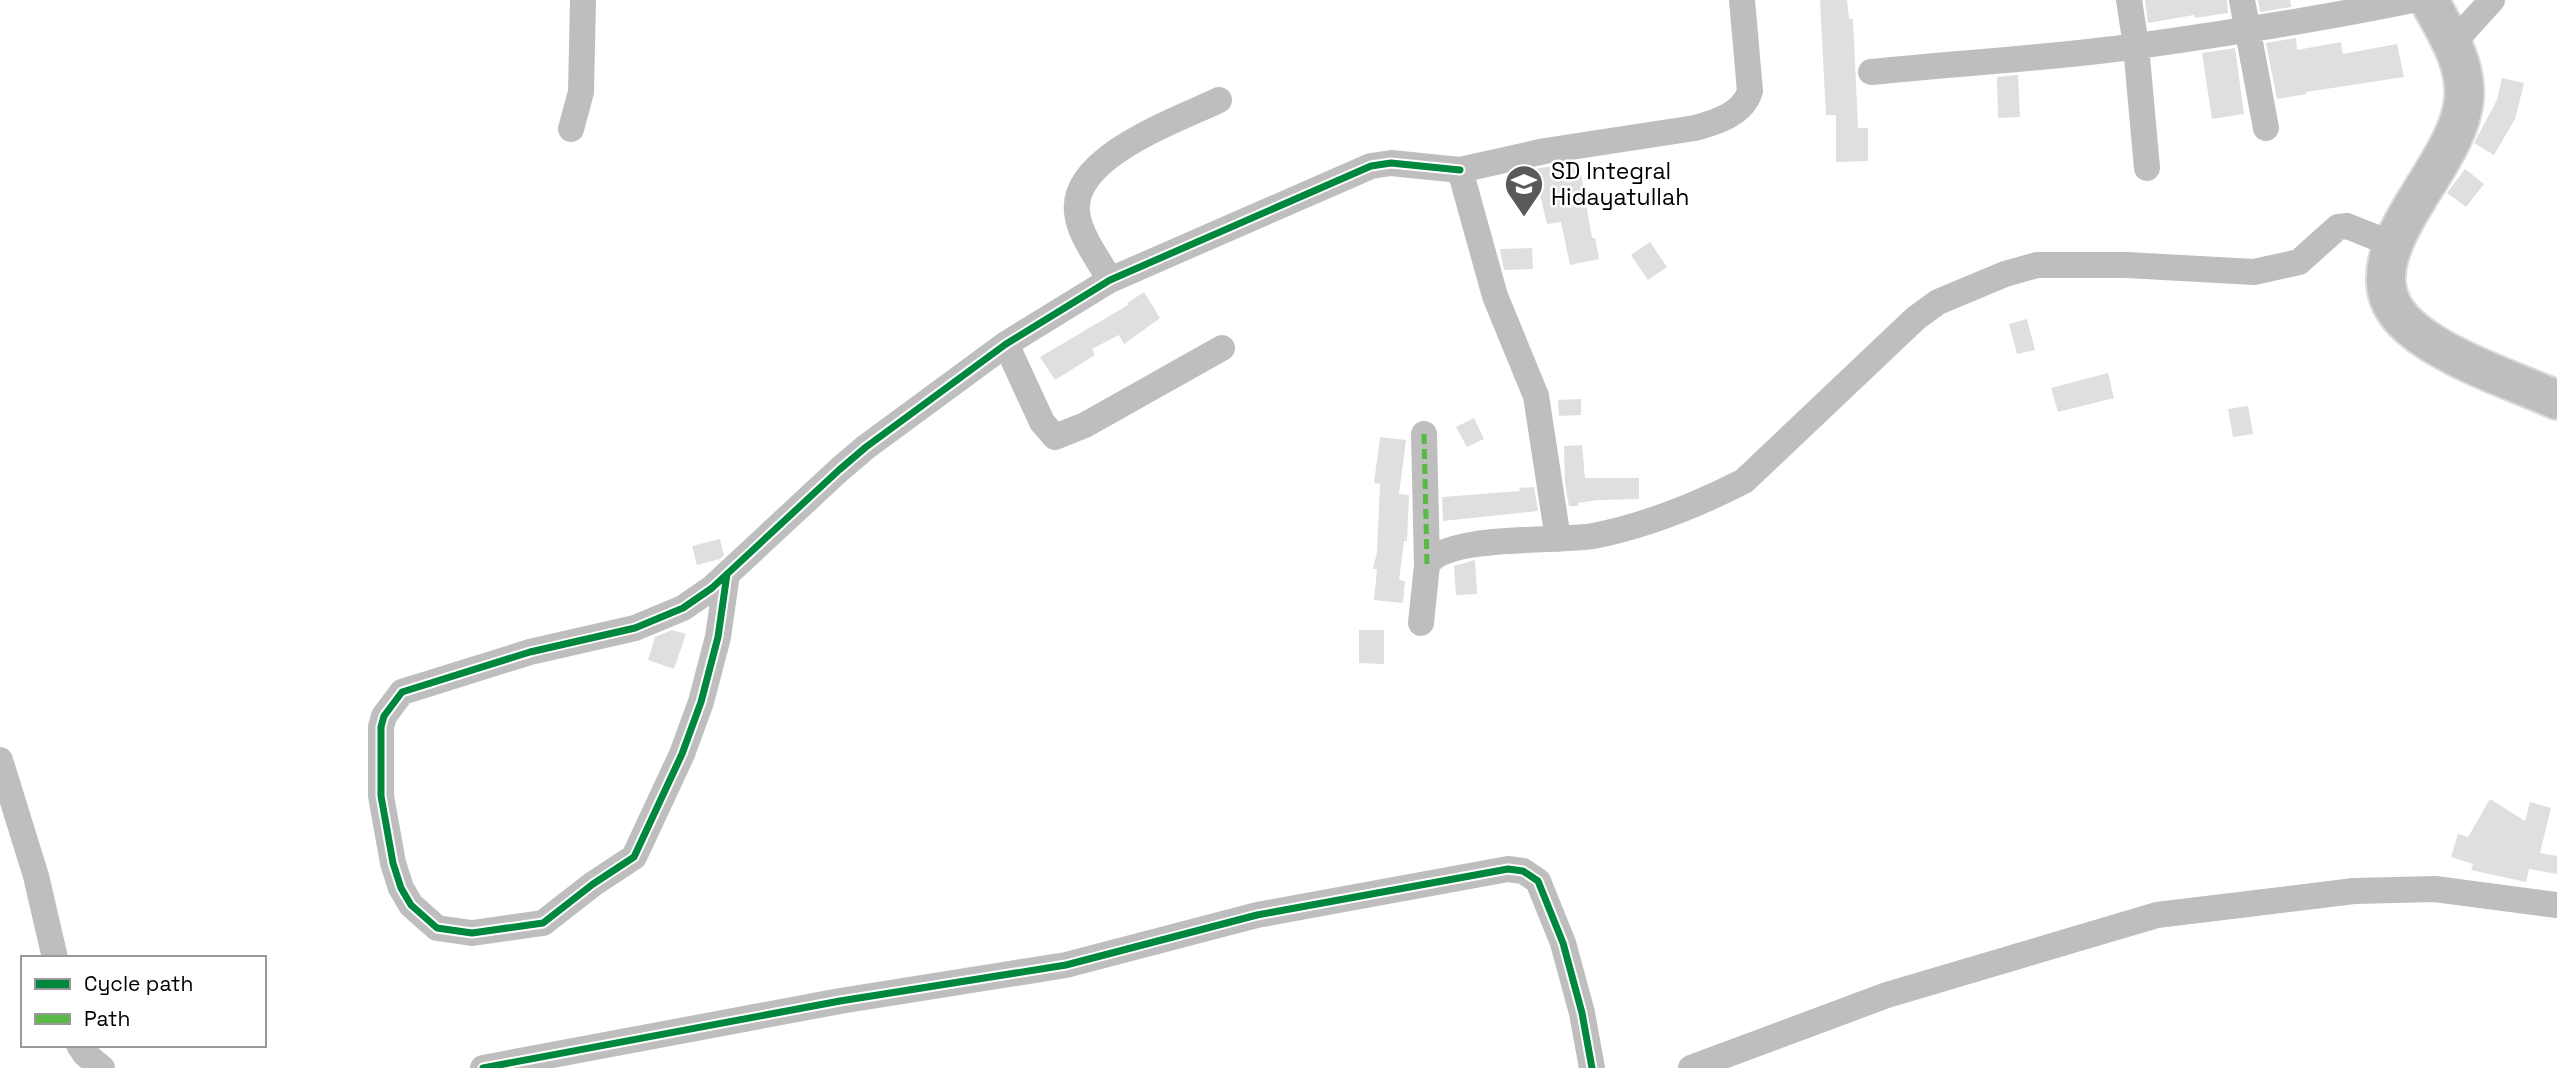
<svg xmlns="http://www.w3.org/2000/svg" width="2557" height="1068" viewBox="0 0 2557 1068" font-family="'Space Grotesk',sans-serif">
	<style>
		.building { fill: #dfdfdf }
		.lines { fill: none; stroke-linecap: round; stroke-linejoin: round }
		.highway-casing { stroke: #dbdbdb; stroke-width: 42 }
		.minor { stroke: #bebebe; stroke-width: 26 }
		.highway { stroke: #bebebe; stroke-width: 38 }
		.quiet { stroke: #58b947; stroke-width: 5; stroke-dasharray: 10 5; stroke-linecap: butt }
		.cycleway-casing { stroke: #fff; stroke-width: 11 }
		.cycleway { stroke: #00873e; stroke-width: 7 }
		.labels { text-anchor: middle; stroke-width: 5; stroke-linejoin: round; paint-order: stroke }
		.poi-label { font-size: 23px; fill: #000; stroke: #fff; text-anchor: start }
	</style>
	<rect width="100%" height="100%" fill="#fff"/>
	<!-- building -->
	<path class="building" d="M1820,0H1847L1849,19H1853L1858,128H1868V161L1836,162V115H1826Z
		M2145,0H2227L2228,13L2195,18L2194,15L2148,23Z
		M2258,0H2290L2291,7L2260,12Z
		M2296,38L2297,50L2341,42L2343,54L2397,44L2404,77L2306,92V94L2277,99L2266,43Z
		M2235,48L2244,114L2212,119L2202,53Z
		M2018,75L2020,117L1998,118L1997,77Z
		M2502,78L2524,83L2515,119L2494,155L2474,143L2497,100Z
		M1579,162L1592,238H1595L1599,259L1570,265L1561,222L1547,224L1534,169Z
		M2465,169L2484,184L2466,207L2447,193Z
		M1650,242L1667,267L1648,280L1631,255Z
		M1532,248L1533,269L1504,270L1500,249Z
		M1144,292L1160,318L1124,344L1119,335L1092,349L1095,355L1055,380L1040,357L1128,305L1127,303Z
		M2027,319L2035,350L2017,354L2009,324Z
		M2108,373L2114,398L2058,412L2051,388Z
		M1581,399V415L1559,416L1558,400Z
		M2248,406L2253,434L2233,437L2228,409Z
		M1474,418L1484,439L1467,447L1456,427Z
		M1380,437L1406,440L1399,494L1409,495L1407,541H1404L1399,580L1405,581L1403,603L1374,600L1377,569H1373L1377,552L1380,484L1374,483Z
		M1582,445L1585,478H1639V499L1598,500L1578,503V506H1569L1565,483L1564,446Z
		M1534,487L1538,511L1443,521L1442,497L1520,491L1519,488Z
		M720,539L724,555L720,559L697,565L692,546Z
		M1475,560L1477,594L1456,595L1454,566Z
		M672,630L686,634L674,669L648,660L655,637Z
		M1359,630H1384V664L1359,663Z
		M2490,799L2525,821L2530,802L2551,808L2540,853L2557,856V874L2529,869L2526,882L2471,870L2473,864L2451,857L2458,834L2468,837Z"/>
	<g class="lines">
		<!-- highway casing -->
		<g class="highway-casing">
			<path id="highway" d="M2429,0C2445,31 2467,62 2464,99C2458,174 2335,262 2410,327C2446,359 2512,380 2557,400"/>
		</g>
		<!-- minor -->
		<path class="minor" d="M2129,0L2136,46L2147,168
			M2242,0L2266,128
			M2453,43L2492,0
			M1871,72C1960,63 2050,58 2138,46C2230,33 2321,19 2412,0
			M571,129L581,92L583,0
			M1110,280C1099,260 1079,235 1077,212C1071,156 1180,119 1219,100
			M1006,344L1042,422L1055,437L1085,425L1222,348
			M1424,434L1427,565
			M1558,539L1536,396L1495,296L1460,170L1545,151L1695,128C1717,122 1743,114 1750,91L1742,0
			M727,574L718,637L701,702L682,754L634,857L593,884L543,923L472,933L437,928L411,905L401,888L393,863L381,796V727L384,716L402,692L530,652L635,628L683,608L712,588L839,470L866,447L1006,344L1110,280L1371,166L1391,163L1460,170
			M1421,623L1427,565C1445,534 1558,542 1593,536C1645,526 1697,505 1744,481L1916,318L1938,302L2005,274L2037,265H2127L2254,272L2299,262L2338,227L2347,226L2392,244
			M0,760L36,876L55,958
			M79,1045L85,1054L102,1068
			M483,1068L840,1001L1066,965L1257,915L1508,869L1523,871L1538,881L1563,943L1582,1013L1592,1068
			M1691,1068L1887,995L2157,915L2354,891L2435,889L2557,905"/>
		<!-- highway -->
		<use href="#highway" class="highway"/>
		<!-- quiet -->
		<path class="quiet" d="M1424,434L1427,565"/>
		<!-- cycleway casing -->
		<g class="cycleway-casing">
			<path id="cycleway" d="M727,574L718,637L701,702L682,754L634,857L593,884L543,923L472,933L437,928L411,905L401,888L393,863L381,796V727L384,716L402,692L530,652L635,628L683,608L712,588L839,470L866,447L1006,344L1110,280L1371,166L1391,163L1460,170
				M483,1068L840,1001L1066,965L1257,915L1508,869L1523,871L1538,881L1563,943L1582,1013L1592,1068"/>
		</g>
		<!-- cycleway -->
		<use href="#cycleway" class="cycleway"/>
	</g>
	<!-- icons -->
	<defs>
		<g id="school-pin" transform="scale(2.0125)"><path d="M0 17L-7.5 6A9.5 9.5 0 1 1 7.5 6Z" fill="#595959" stroke="#fff"/><path d="M0-5L7-2L0 1L-7-2ZM-4 1L0 2.5L4 1V4Q0 6-4 4Z" fill="#fff"/></g>
	</defs>
	<g fill-rule="evenodd">
		<use href="#school-pin" x="1524" y="184"/>
	</g>
	<g class="labels">
		<!-- poi labels -->
		<g class="poi-label">
			<text x="1551" y="179">SD Integral<tspan x="1551" dy="26">Hidayatullah</tspan></text>
		</g>
	</g>
	<!-- legend -->
	<rect x="21" y="956" width="245" height="91" fill="#ffffff" stroke="#999999" stroke-width="2"/>
	<rect x="35" y="979" width="35" height="10" fill="#00873e" stroke="#999999" stroke-width="2"/>
	<text x="84" y="991" font-size="21" fill="#000000">Cycle path</text>
	<rect x="35" y="1014" width="35" height="10" fill="#58b947" stroke="#999999" stroke-width="2"/>
	<text x="84" y="1026" font-size="21" fill="#000000">Path</text>
</svg>
